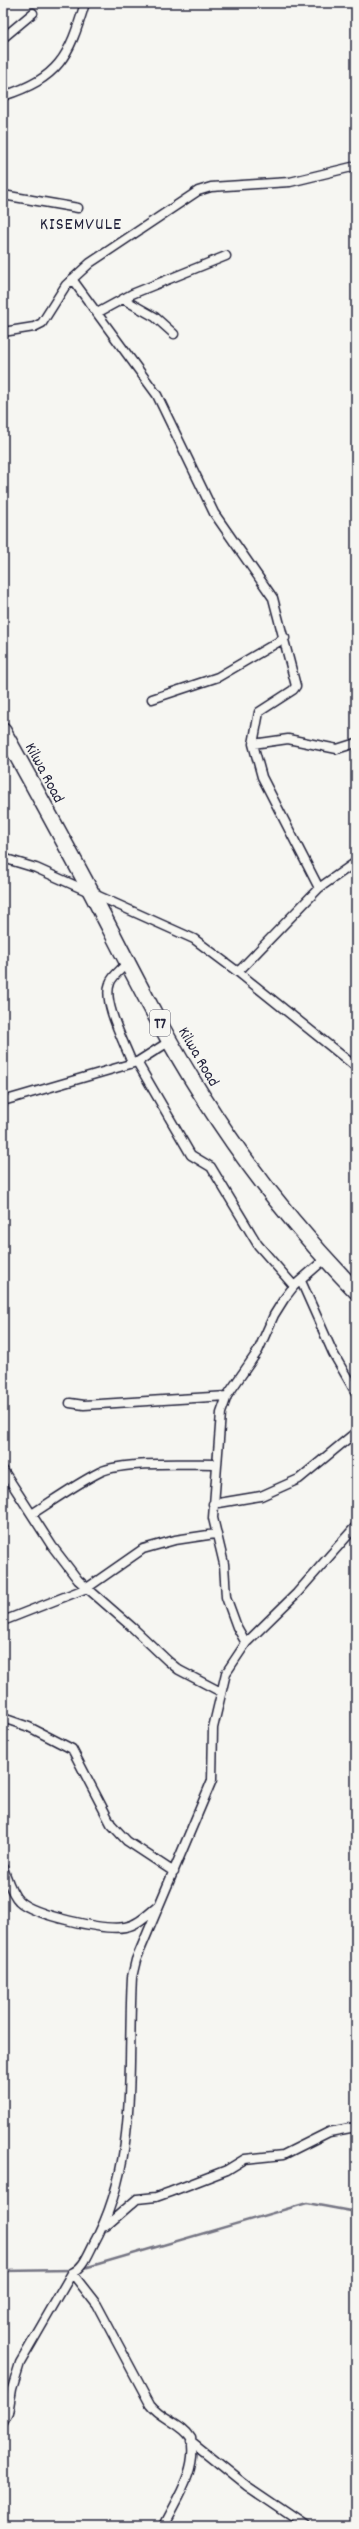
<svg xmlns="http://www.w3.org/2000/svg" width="359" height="2529" viewBox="0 0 359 2529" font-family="Dekko,sans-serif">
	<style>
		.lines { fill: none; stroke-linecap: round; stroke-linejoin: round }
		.stream { stroke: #757583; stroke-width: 2.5 }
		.street-casing { stroke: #22223b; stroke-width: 11 }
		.highway-casing { stroke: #22223b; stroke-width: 18 }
		.street { stroke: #f6f6f2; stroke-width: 8 }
		.highway { stroke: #f6f6f2; stroke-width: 15 }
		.labels { text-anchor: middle; stroke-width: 3; stroke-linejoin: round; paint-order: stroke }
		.shield { fill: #f6f6f2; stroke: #626272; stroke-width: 1 }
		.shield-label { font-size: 15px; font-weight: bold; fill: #22223b }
		.street-label { font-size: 16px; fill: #22223b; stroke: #f6f6f2 }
		.quarter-label { font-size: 18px; letter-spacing: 1px; fill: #22223b; stroke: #f6f6f2 }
	</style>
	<rect width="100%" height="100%" fill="#f6f6f2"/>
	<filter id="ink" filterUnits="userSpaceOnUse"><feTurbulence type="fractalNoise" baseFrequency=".025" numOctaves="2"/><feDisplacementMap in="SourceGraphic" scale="8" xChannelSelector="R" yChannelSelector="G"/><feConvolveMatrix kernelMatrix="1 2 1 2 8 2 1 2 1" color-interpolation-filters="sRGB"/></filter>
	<g filter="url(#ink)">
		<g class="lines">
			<!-- stream -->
			<path class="stream" d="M81,2269L307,2203L356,2212
				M3,2271L72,2270"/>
			<!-- street casing -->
			<g class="street-casing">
				<path id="street" d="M3,38L33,13
					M3,96C59,78 69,57 85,3
					M3,195L78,208
					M72,279L157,395L214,513L273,598L296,686L293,690L259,712L253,744L262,777L319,888
					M123,299L155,317L174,334
					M97,313L132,294L226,256
					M3,332L34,327L42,323L66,285L90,263L198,191L211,187L290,182L356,166
					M152,699L218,677L285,638
					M253,744L288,739L337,749L356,743
					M3,858L36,868L194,939L238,972L356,1067
					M126,964C122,969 112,976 110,983C102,1002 125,1044 132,1063
					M238,972L319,888L356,862
					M137,1062L191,1155L211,1167L258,1245L294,1286
					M3,1101L137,1062L170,1041
					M301,1281L333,1353L356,1393
					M70,1403L84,1405L227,1396
					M3,1470L52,1546L78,1580L133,1628L168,1661L179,1670L221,1692
					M213,1504L261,1496L299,1479L356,1432
					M32,1514C54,1500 76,1484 100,1472C123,1461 188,1464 216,1464
					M3,1621L87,1588L143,1549L175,1540L215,1534
					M246,1643L237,1627L226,1597L224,1564L213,1518L221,1413L227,1396L258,1351L274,1315L284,1299L294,1286L325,1259
					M3,1718L29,1727L72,1749L111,1824L127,1841L174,1872
					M3,1868C7,1878 11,1893 19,1901C34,1915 104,1931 125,1927C138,1925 148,1914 158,1906
					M106,2226L137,2199L156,2197L170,2192L227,2170L245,2159L283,2155L329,2132L356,2127
					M72,2273L97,2305L150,2404C161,2419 182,2423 191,2438C198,2470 176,2499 163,2526
					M3,2423L8,2413L12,2389L20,2363L72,2273C83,2268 87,2257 93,2245C139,2162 127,2068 132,1977L136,1960L212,1780L213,1728L226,1673L246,1643L297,1593L356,1526
					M191,2441L247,2486L306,2526"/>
			</g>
			<!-- highway casing -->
			<g class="highway-casing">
				<path id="highway" d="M3,731C33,784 62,838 91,892C127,961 161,1031 203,1097C247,1167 299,1232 356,1291"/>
			</g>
			<!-- street -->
			<use href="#street" class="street"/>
			<!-- highway -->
			<use href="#highway" class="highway"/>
		</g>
	</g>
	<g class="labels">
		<!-- shield labels -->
		<rect class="shield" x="150" y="1010" width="20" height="26" rx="3"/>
		<g class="shield-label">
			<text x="160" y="1028">T7</text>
		</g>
		<!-- street labels -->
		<g class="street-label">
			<text transform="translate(46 772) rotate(62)" y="6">Kilwa Road</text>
			<text transform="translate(200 1056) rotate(60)" y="6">Kilwa Road</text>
		</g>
		<!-- quarter labels -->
		<g class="quarter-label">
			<text x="81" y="229">KISEMVULE</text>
		</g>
	</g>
	<!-- margin -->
	<rect width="359" height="2529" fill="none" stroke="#f6f6f2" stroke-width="16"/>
	<rect x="8" y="8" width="343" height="2513" fill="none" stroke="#22223b" stroke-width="1.5" filter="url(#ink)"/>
</svg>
